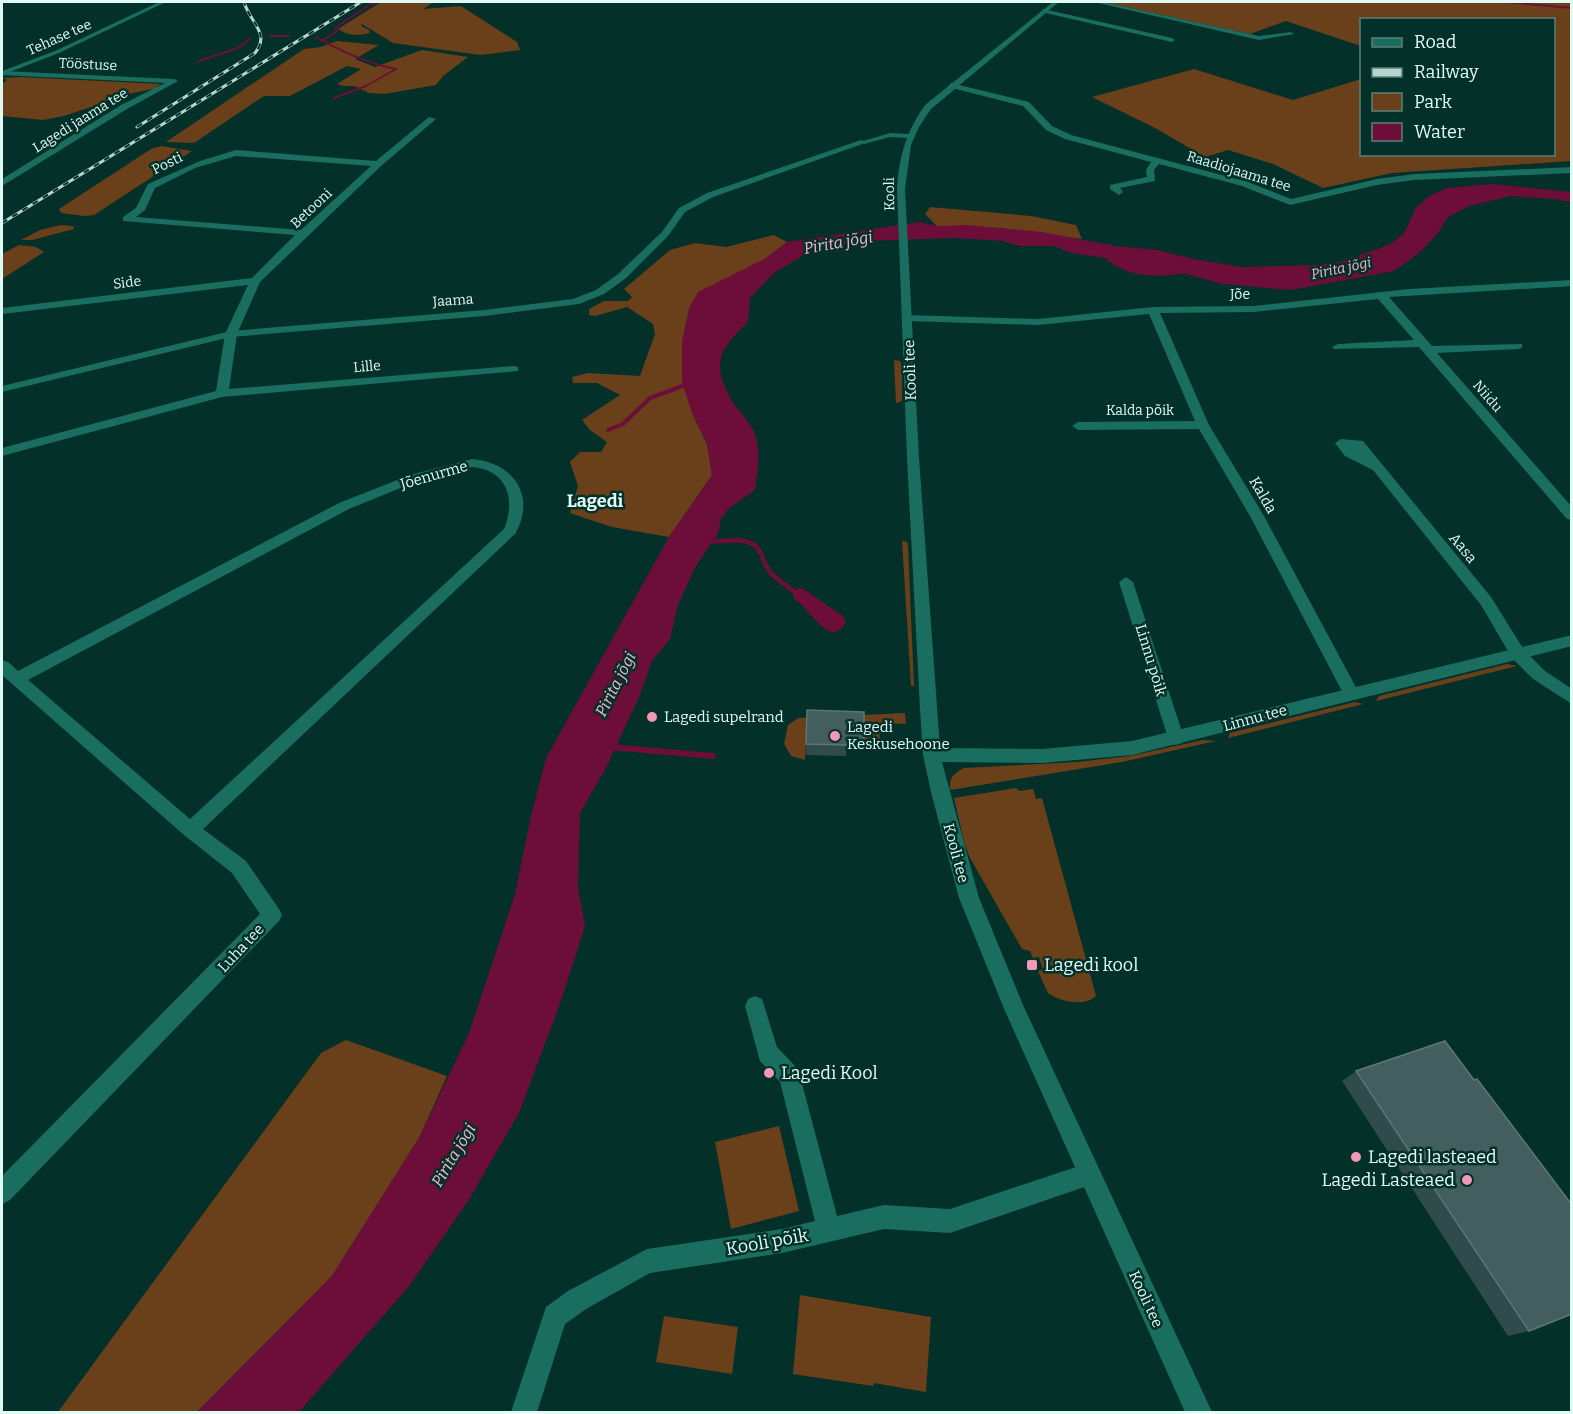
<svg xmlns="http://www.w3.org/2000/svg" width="1573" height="1414" viewBox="0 0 1573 1414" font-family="Bitter,serif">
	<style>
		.green { fill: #6a401b }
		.water { fill: #6d0d3a }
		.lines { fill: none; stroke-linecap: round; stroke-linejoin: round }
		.stream-far3 { stroke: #6d0d3a; stroke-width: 2 }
		.stream-far2 { stroke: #6d0d3a; stroke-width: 4 }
		.stream-far1 { stroke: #6d0d3a; stroke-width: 4.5 }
		.stream { stroke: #6d0d3a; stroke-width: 6 }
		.river { fill: #6d0d3a; fill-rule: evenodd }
		.minor { fill: #196e60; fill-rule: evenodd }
		.tertiary { fill: #196e60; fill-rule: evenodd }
		.rail-casing { stroke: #b7d5ce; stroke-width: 3 }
		.rail { stroke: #033029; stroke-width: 2; stroke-dasharray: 6; stroke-linecap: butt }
		.wall { fill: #304b4c }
		.building { fill: #435e5e; stroke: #5c7775; stroke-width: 1.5 }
		.poi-dot { fill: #f09ab6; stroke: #033029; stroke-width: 2 }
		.labels { text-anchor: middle; stroke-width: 5; stroke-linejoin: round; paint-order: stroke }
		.far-street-label { font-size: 14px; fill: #e0fbf4; stroke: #033029 }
		.far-water-label { font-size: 14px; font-style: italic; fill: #f9b9cd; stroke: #033029 }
		.street-label { font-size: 15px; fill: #e0fbf4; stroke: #033029 }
		.poi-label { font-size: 15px; fill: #e0fbf4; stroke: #033029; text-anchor: start }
		.water-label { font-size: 16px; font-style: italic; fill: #f9b9cd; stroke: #033029 }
		.quarter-label { font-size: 18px; font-weight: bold; fill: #e0fbf4; stroke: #033029 }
		.near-poi-label { font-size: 18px; fill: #e0fbf4; stroke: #033029; text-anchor: start }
		.near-street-label { font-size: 18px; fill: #e0fbf4; stroke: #033029 }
	</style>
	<rect width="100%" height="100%" fill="#033029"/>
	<!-- green -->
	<path class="green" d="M381,2H434L423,9L461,6L517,42L520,50L481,55L393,43L362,24L361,26L369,30L370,33C357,36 349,36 338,29Z
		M1103,2H1571V161L1392,173L1323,188L1273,164L1228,150L1205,157L1155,128L1092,97L1194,69L1293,100L1361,79L1362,154H1554V20H1362L1361,46L1286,21L1250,34Z
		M337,41L379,45L355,59L375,67L422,50L468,57L443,76L436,85L384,94L369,93L354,86H343L337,84L361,69L347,66L290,96H264L194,143L166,142L304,49L321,47Z
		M21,77L161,84L153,89L133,93L64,116L43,120L2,116V84L7,80L2,78Z
		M161,146L192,151L94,215L85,216L61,213L59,209L151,149Z
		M930,207L1031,216L1076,225L1082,239L1000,228L937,226L925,214Z
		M61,225L73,226L74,229L32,240H21L40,230Z
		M774,235L787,242L766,258L692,413L707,444L712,475L669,537L612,527L570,513L578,486L570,462L580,452H601L607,442L590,430L582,420L620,395L597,383H573L572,377L588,373L640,376L655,334L653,324L627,307L595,316L589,315V309L604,301H628L632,297L624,289L670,250L695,243L726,247Z
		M19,245L36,247L44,252L2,279V254Z
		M894,360L900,361L902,366V401L896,403Z
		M902,541L907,542L908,546L914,686H911Z
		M1507,664L1517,666L1376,701L1379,696Z
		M1355,702L1363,704L1228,738L1230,733Z
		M905,713L906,724L879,723L880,740L906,741L874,745L863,749V723L807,721L805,760L791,756L784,744L788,725L798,718Z
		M1203,740L1216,741L1122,762L950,790C949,779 953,773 964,768L1077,762L1130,756Z
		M1016,788L1020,791L1033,789L1036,799L1042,798L1096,996C1084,1007 1061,1002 1048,993L1038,971L1043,970L1039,957L1033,958L1030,951L1022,949L970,858L964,842L954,798Z
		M346,1040L447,1076L419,1138L332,1276L197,1412H58L321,1053Z
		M779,1126L799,1211L731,1229L715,1142Z
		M800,1295L931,1317L926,1392L874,1383L873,1386L793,1374Z
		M664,1316L738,1327L732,1374L656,1362Z"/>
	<!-- water -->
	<path class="water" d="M1493,184L1571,192V202L1554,199L1511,196L1469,206L1448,217L1438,233L1419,253L1394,271L1291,290L1223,284L1152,265L1072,253L1054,246H1020L1003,241L954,238L865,241L809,252L774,273L750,298L748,322C721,348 710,362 731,399C738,412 752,422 756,438C761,454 757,474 755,490L729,508L721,519L718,533L696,566L678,605L670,639L652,661L640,695L606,768L580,813L578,888L585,926L560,1004L519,1113L470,1198L410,1285L299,1412H197L332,1276L419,1138L469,1033L490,970L515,894L530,820L546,758L669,537L712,475L707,444L692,413L682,382V341L689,308L698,292L766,258L787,242L920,222L937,226L966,225L1042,232L1115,246L1157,250L1193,259L1242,267L1318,265L1343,261L1389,245L1404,233L1416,208L1429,196L1447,188Z
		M802,588L843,616L846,622L841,629L833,633C815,626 810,609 794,599L792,590Z"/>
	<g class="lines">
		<!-- stream-far3 -->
		<path class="stream-far3" d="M1506,2L1572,8
			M270,36H289
			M316,37C342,52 366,63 396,69L366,86L334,98
			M322,41L337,31L335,28L371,4L380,2
			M199,61L238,48L251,38"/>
		<!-- stream-far2 -->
		<path class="stream-far2" d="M608,430L623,424L650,398L688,384"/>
		<!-- stream-far1 -->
		<path class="stream-far1" d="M705,540C719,544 734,537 748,542C763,546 761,561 770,572C776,579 785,584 792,590"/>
		<!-- stream -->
		<path class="stream" d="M610,747L713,756"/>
		<!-- river -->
		<path class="river" d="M1108,244C1122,248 1131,261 1147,263C1165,265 1184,258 1201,262L1204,266L1201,270C1168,278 1120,282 1099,250L1101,246Z"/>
		<!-- minor -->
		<path class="minor" d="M159,2H166L59,53L2,75V71L55,51Z
			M1094,2H1103L1259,36L1291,32L1294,34L1259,40Z
			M1043,9L1172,38L1175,40L1172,42L1041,12Z
			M951,83L1029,102L1052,126L1071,135L1248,182L1291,199L1377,179L1414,174L1572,167V173L1414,180L1377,185L1290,205L1242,186L1159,164L1154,170L1155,181L1120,188L1123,192L1119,195L1110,189V185L1147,177L1146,170L1151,162L1065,139L1046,130L1023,106L948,87Z
			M429,117L436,119L381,166L260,282L237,334L229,389L514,366L518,367V371L222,397L2,456V448L216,391L225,334L248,285L2,314V308L252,278L295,235L123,221V217L136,208L148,184L200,161L236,150L376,161ZM236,156L371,166L301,230L136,217L145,210L155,188L195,168Z
			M890,133L909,134L913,136L909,138L890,137L864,144L860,142Z
			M1572,280V286L1389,297L1432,346L1522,344V348L1518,349L1437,353L1572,507V520L1567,519L1419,347L1334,349L1332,347L1338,344L1414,340L1378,299L1254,312L1160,313L1209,425L1264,516L1359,693L1357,697L1351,699L1345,697L1250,516L1199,429L1078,430L1072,426L1078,422L1195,421L1149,314L1038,325L907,321L902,318L907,315L1038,319L1153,307L1254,306L1409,289Z
			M1341,439L1363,441L1491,597L1524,650L1545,671L1572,689V704L1533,679L1512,658L1481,605L1373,470L1345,456L1335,443Z
			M472,459C513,462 537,496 515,534L203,829L246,861L279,909L282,915L279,921L10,1200L2,1204V1176L260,914L232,873L184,835L2,675V660L8,662L18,671L339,503L410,475ZM472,467C508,470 516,500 504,529L190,819L28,680L349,509L420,480Z
			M1126,577L1133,582L1184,738L1182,743L1176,745L1170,743L1168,738L1119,582Z
			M755,996L762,999L777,1047L797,1068L800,1076L837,1216L884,1205L950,1209L1088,1163L1096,1167L1100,1175L1096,1183L950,1233L884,1229L782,1253L650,1273L586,1309L565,1324L537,1412H511L546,1307L568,1291L647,1249L782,1229L815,1221L780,1082L760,1061L745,1006L748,999Z"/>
		<!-- tertiary -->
		<path class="tertiary" d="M1053,2H1059L931,109L919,127L911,145L905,189L919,458L940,748L1042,749L1132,741L1572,635V646L1132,755L1042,763L942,762L979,898L1023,1005L1212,1412H1185L1005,1011L959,898L932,796L923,755L920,709L907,458L897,189C899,157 906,132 925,105Z
			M2,71L174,79L178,81L127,109L2,186V179L121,105L165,83L2,75Z
			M861,140L868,142L713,197L685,212L668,236L626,278L604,294L579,304L484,316L231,337L2,392V386L231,331L484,310L573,299L596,290L618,274L662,232L679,208L707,193Z"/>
		<!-- rail casing -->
		<g class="rail-casing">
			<path id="rail" d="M137,127L255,53C271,33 250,23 244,2
				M2,223L361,2"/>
		</g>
		<!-- rail -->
		<use href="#rail" class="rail"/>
	</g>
	<!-- wall -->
	<path class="wall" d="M807,710L864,739L863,749H847L846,756L806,755Z
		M1356,1071L1529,1331L1508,1336L1342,1081Z"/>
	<!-- building -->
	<path class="building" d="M807,710L864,712V739L847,738V745L806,744Z
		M1445,1041L1474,1080L1477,1079L1572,1205V1314L1529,1331L1356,1071Z"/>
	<!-- markers -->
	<g class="poi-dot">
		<circle cx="652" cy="717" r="6"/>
		<circle cx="835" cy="736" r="6"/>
		<rect x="1026" y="959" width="12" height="12" rx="3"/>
		<circle cx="769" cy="1073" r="6"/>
		<circle cx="1356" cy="1157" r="6"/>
		<circle cx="1467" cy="1180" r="6"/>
	</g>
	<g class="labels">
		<!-- far-street labels -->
		<g class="far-street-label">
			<text transform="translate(59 37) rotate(-24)" y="5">Tehase tee</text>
			<text transform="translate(88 64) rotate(3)" y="5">Tööstuse</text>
			<text transform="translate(80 120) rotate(-32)" y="5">Lagedi jaama tee</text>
			<text transform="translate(167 163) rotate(-26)" y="5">Posti</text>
			<text transform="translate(1239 171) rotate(17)" y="5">Raadiojaama tee</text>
			<text transform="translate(889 194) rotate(-91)" y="5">Kooli</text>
			<text transform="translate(311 208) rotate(-43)" y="5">Betooni</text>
			<text transform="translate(127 282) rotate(-7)" y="5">Side</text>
			<text x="1240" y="299">Jõe</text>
			<text transform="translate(453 300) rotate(-4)" y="5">Jaama</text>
			<text transform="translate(367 366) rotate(-5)" y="5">Lille</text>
			<text transform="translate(1488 396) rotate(49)" y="5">Niidu</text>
			<text x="1140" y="415">Kalda põik</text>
		</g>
		<!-- far-water labels -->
		<g class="far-water-label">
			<text transform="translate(1341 268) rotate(-12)" y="5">Pirita jõgi</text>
		</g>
		<!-- street labels -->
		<g class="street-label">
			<text transform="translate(910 370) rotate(-92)" y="5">Kooli tee</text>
			<text transform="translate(434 475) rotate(-16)" y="5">Jõenurme</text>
			<text transform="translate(1263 495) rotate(60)" y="5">Kalda</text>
			<text transform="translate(1463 548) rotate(50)" y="5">Aasa</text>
			<text transform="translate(1151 660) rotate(73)" y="5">Linnu põik</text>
			<text transform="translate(1255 718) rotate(-15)" y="5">Linnu tee</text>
			<text transform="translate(956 853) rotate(75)" y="5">Kooli tee</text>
			<text transform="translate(241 948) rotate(-47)" y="5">Luha tee</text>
			<text transform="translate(1146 1299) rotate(65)" y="5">Kooli tee</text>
		</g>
		<!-- poi labels -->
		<g class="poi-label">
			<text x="664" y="722">Lagedi supelrand</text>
			<text x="847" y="732">Lagedi<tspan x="847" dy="17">Keskusehoone</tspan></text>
		</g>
		<!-- water labels -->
		<g class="water-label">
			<text transform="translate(838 242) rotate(-10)" y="6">Pirita jõgi</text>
			<text transform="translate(615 684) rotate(-63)" y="6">Pirita jõgi</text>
			<text transform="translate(453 1155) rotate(-59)" y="6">Pirita jõgi</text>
		</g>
		<!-- quarter labels -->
		<g class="quarter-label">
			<text x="595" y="507">Lagedi</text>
		</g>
		<!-- near-poi labels -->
		<g class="near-poi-label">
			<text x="1044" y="971">Lagedi kool</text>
			<text x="781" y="1079">Lagedi Kool</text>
			<text x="1368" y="1163">Lagedi lasteaed</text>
			<text x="1455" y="1186" text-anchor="end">Lagedi Lasteaed</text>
		</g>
		<!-- near-street labels -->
		<g class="near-street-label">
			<text transform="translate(767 1242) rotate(-10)" y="6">Kooli põik</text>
		</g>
	</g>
	<!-- border -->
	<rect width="1573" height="1414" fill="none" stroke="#e0fbf4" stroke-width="6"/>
	<!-- legend -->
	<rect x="1360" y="18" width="195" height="138" fill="#033029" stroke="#5b817a" stroke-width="1.5"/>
	<rect x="1372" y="38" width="30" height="9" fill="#196e60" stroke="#5b817a" stroke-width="1.5"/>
	<text x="1414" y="48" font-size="18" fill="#e0fbf4">Road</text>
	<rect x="1372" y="68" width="30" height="9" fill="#b7d5ce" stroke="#5b817a" stroke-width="1.5"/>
	<text x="1414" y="78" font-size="18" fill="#e0fbf4">Railway</text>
	<rect x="1372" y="93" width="30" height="18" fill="#6a401b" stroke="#5b817a" stroke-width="1.5"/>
	<text x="1414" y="108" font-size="18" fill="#e0fbf4">Park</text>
	<rect x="1372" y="123" width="30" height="18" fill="#6d0d3a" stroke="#5b817a" stroke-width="1.5"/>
	<text x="1414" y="138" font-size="18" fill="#e0fbf4">Water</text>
</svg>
